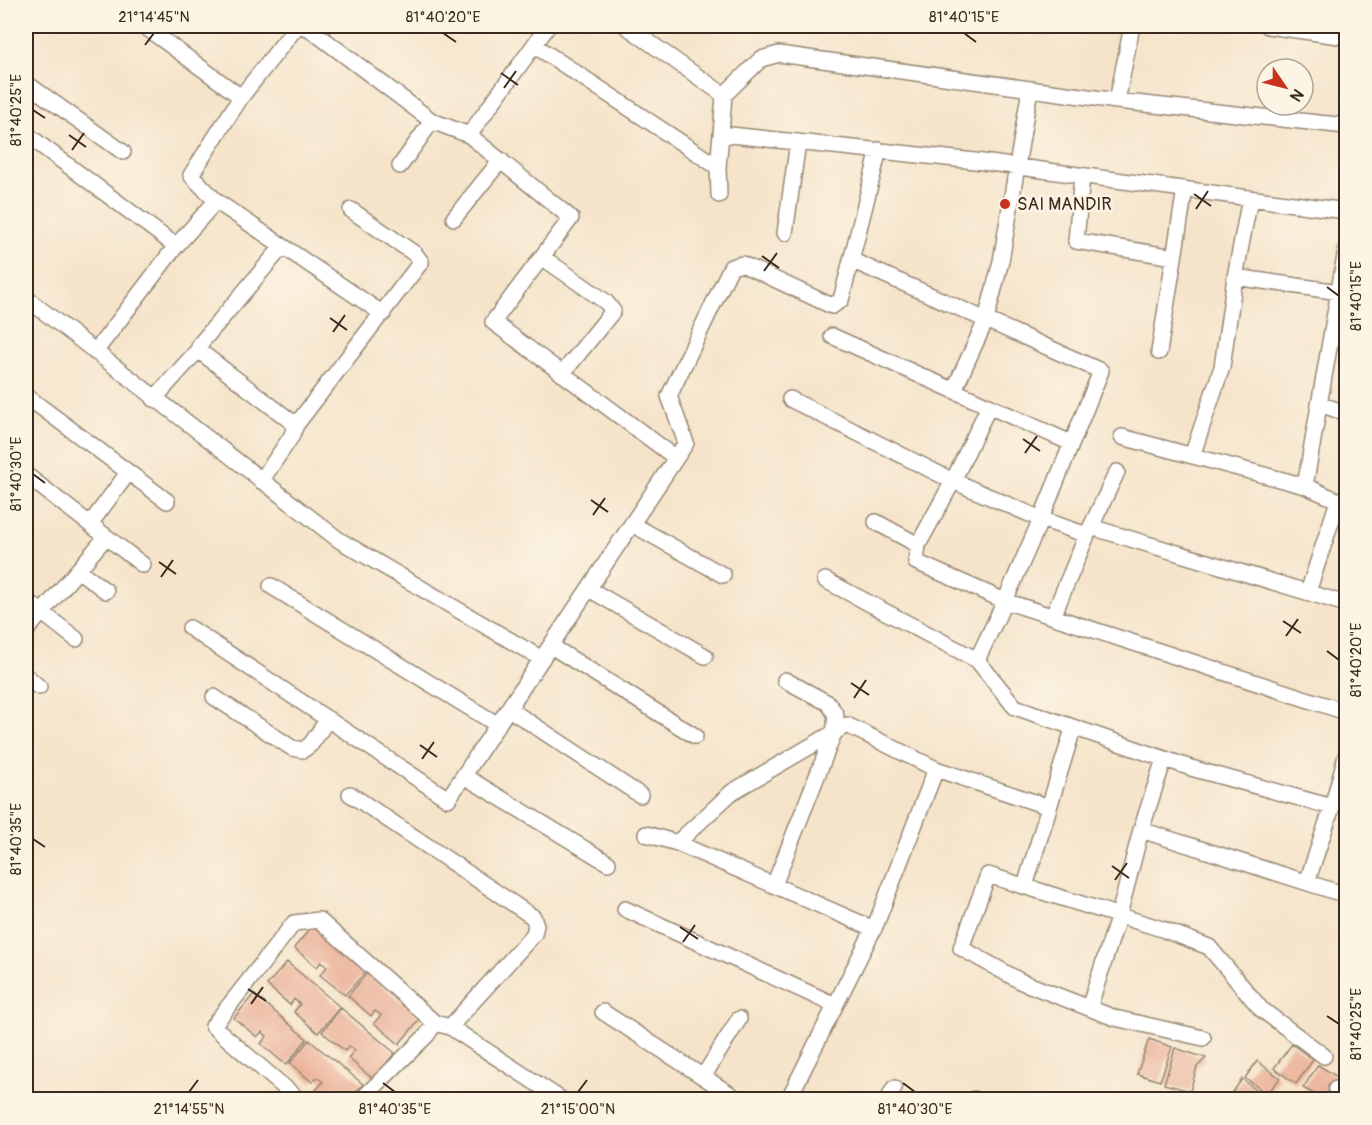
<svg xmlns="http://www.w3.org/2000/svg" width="1372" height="1125" viewBox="0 0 1372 1125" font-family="Pangolin,sans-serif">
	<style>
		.building { fill: #ebb49b }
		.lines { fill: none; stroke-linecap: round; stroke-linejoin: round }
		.minor-casing { stroke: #988774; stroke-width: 18 }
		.minor { stroke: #fff; stroke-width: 15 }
		.ticks { fill: none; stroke: #3b2a1e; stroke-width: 2 }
		.poi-dot { fill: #c8321e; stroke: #fcf5e5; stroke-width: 2 }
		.labels { text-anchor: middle; stroke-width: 5; stroke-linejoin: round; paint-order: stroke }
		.poi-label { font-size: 18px; fill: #3b2a1e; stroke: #fcf5e5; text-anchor: start }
		.neatline { fill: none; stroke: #3b2a1e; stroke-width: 2 }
		.ticks-label { font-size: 15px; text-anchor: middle; fill: #3b2a1e }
	</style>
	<rect width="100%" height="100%" fill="#fcf5e5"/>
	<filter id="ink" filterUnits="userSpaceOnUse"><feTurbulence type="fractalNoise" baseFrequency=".0167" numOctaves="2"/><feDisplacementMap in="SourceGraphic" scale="12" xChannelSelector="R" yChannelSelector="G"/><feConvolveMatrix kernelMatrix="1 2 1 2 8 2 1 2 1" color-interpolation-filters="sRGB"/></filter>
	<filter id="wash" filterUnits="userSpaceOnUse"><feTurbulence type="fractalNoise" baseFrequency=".008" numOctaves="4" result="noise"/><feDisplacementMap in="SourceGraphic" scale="24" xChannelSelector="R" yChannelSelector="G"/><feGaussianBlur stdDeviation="1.35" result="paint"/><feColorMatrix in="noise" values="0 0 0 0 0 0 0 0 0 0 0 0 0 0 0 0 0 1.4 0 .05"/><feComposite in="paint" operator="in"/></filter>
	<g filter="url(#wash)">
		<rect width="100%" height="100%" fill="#f5e4ca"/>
		<g id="blocks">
			<!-- building -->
			<path class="building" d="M313,925L367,970L345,995L320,975L327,967L321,962L317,967L294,948Z
				M287,962L340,1007L318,1033L294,1012L300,1004L294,999L290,1005L267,985Z
				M367,973L421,1018L399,1044L374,1023L381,1015L375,1011L371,1016L348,996Z
				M254,994L307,1039L286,1065L261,1044L267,1036L262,1032L257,1037L234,1018Z
				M341,1008L395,1053L373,1079L348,1058L355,1050L349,1046L345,1051L322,1032Z
				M1149,1039L1172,1047L1160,1081L1137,1074Z
				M309,1040L363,1084L350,1100H328L316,1090L323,1082L317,1077L312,1082L290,1063Z
				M1292,1044L1313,1060L1296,1084L1274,1068Z
				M1175,1048L1206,1058L1197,1067L1190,1091L1164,1084Z
				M1257,1061L1280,1078L1267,1094L1245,1078Z
				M1318,1065L1339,1078L1325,1100L1303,1088Z
				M1242,1079L1264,1096L1262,1100H1234L1230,1096Z"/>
		</g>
	</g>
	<g filter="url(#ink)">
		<use href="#blocks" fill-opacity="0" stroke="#988774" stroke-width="1.5"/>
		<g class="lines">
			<!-- minor casing -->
			<g class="minor-casing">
				<path id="minor" d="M144,26L241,97
					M297,26L241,97L191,175L216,201L383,314
					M301,26L310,29L432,121L469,135
					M548,26L469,135L571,218L493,322L676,458L686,443L669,396L731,267L742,264L832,306L841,300L879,150
					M626,26L724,95L721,134L975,161L1346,211
					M1268,26L1346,37
					M534,45L718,167L721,134
					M26,83L123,152
					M724,95L761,59L779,54L1117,101L1132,26
					M1117,101L1346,126
					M26,134L176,246
					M400,166L432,121
					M718,167L719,195
					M1082,176L1076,241L1174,257
					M454,218L501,160
					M785,233L798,142
					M542,257L606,302L613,311L562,374
					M851,260L1101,371L1041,519L1087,535L1117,472
					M1235,277L1250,198
					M26,298L339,540L542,659
					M832,336L1071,443
					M198,350L296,425
					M95,352L176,246L216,201
					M1159,352L1185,189
					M954,390L986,320L1001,261L1030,89
					M26,396L167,501
					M154,399L198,350L200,344L282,247
					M790,399L953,481L1041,519L1005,601L916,562L918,545L953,481L989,406
					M1319,404L1346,413
					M1122,437L1305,486L1346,504
					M1192,456L1222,367L1235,277L1339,292
					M26,475L143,565
					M261,481L291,437L296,425L421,262L415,254L351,210
					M1305,486L1346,250
					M876,522L918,545
					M90,524L128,473
					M632,524L723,575
					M1091,527L1346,604
					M78,570L106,591
					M825,580L977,660L1005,601L1346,712
					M271,586L498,725
					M589,589L705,656
					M1308,592L1338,501
					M26,600L76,639
					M1053,616L1087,535
					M190,628L448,799L676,458
					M26,631L106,537
					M551,646L695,736
					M977,660L1015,707L1191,768L1332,807L1346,756
					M26,676L39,687
					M214,697L292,748L303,750L311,744L328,719
					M509,709L640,795
					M464,776L608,863
					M350,794L533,917L536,925L534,934L450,1027
					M1141,830L1164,759
					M646,834L677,843
					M1307,882L1332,807
					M774,885L834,733L836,715L828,703L785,680
					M1025,886L1073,729
					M625,909L835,1005
					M874,929L677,843L732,792L847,725L936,769
					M1089,1008L1119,915L1141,830L1346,895
					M603,1012L739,1100
					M1203,1038L1115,1018L1022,982L961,948L988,875L1162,929L1209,947L1261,1009L1324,1056
					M703,1077L739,1019
					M1336,1089L1346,1095
					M299,1100L213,1026L294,923L319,920L435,1023
					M361,1100L427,1035L435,1023L450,1027L562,1100
					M788,1100L876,924L936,769L1049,807
					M888,1100L894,1088
					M974,1100V1099"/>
			</g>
			<!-- minor -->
			<use href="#minor" class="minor"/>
		</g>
	</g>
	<!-- ticks -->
	<path class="ticks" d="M443,33L456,42M964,33L976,42M145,45L154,33M501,73L518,85M504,88L516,71M33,110L45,118M69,135L86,147M72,150L84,133M1194,194L1211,206M1196,209L1208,191M762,256L779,268M764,271L777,253M1327,287L1339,296M330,318L347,330M333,332L345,315M1023,439L1040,451M1025,453L1037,436M33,474L45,483M591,500L608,512M593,515L605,498M159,562L176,574M161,577L173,560M1283,621L1301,633M1286,636L1298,619M1327,651L1339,660M851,683L869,695M854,698L866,680M420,745L437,757M422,759L434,742M33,839L45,847M1112,866L1129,878M1115,880L1127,863M680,927L698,939M683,942L695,925M248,989L266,1001M251,1004L263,987M1327,1016L1339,1024M383,1083L395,1092M903,1083L915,1092M189,1092L198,1080M578,1092L587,1080"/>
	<!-- markers -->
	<circle class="poi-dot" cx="1005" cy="204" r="6"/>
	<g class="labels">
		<!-- poi labels -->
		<g class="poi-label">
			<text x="1017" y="210">SAI MANDIR</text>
		</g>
	</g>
	<!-- margin -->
	<rect width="1372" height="1125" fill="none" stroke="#fcf5e5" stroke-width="66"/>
	<!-- north arrow -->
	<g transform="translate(1285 87) rotate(125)"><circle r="28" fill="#fcf5e5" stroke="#afa495" stroke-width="1.5"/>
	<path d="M0-4.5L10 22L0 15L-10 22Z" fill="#c8321e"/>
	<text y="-9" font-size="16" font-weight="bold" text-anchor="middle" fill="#3b2a1e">N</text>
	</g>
	<rect x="33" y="33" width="1306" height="1059" class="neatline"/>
	<g class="ticks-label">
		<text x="154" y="22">21°14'45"N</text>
		<text x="443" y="22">81°40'20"E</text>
		<text x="964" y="22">81°40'15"E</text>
		<text transform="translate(16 110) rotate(-90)" y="5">81°40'25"E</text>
		<text transform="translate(1356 296) rotate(-90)" y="5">81°40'15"E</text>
		<text transform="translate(16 474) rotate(-90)" y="5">81°40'30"E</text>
		<text transform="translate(1356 660) rotate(-90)" y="5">81°40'20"E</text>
		<text transform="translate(16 839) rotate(-90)" y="5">81°40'35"E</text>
		<text transform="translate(1356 1024) rotate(-90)" y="5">81°40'25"E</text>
		<text x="189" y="1114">21°14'55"N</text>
		<text x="395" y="1114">81°40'35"E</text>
		<text x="578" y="1114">21°15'00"N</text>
		<text x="915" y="1114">81°40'30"E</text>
	</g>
</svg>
